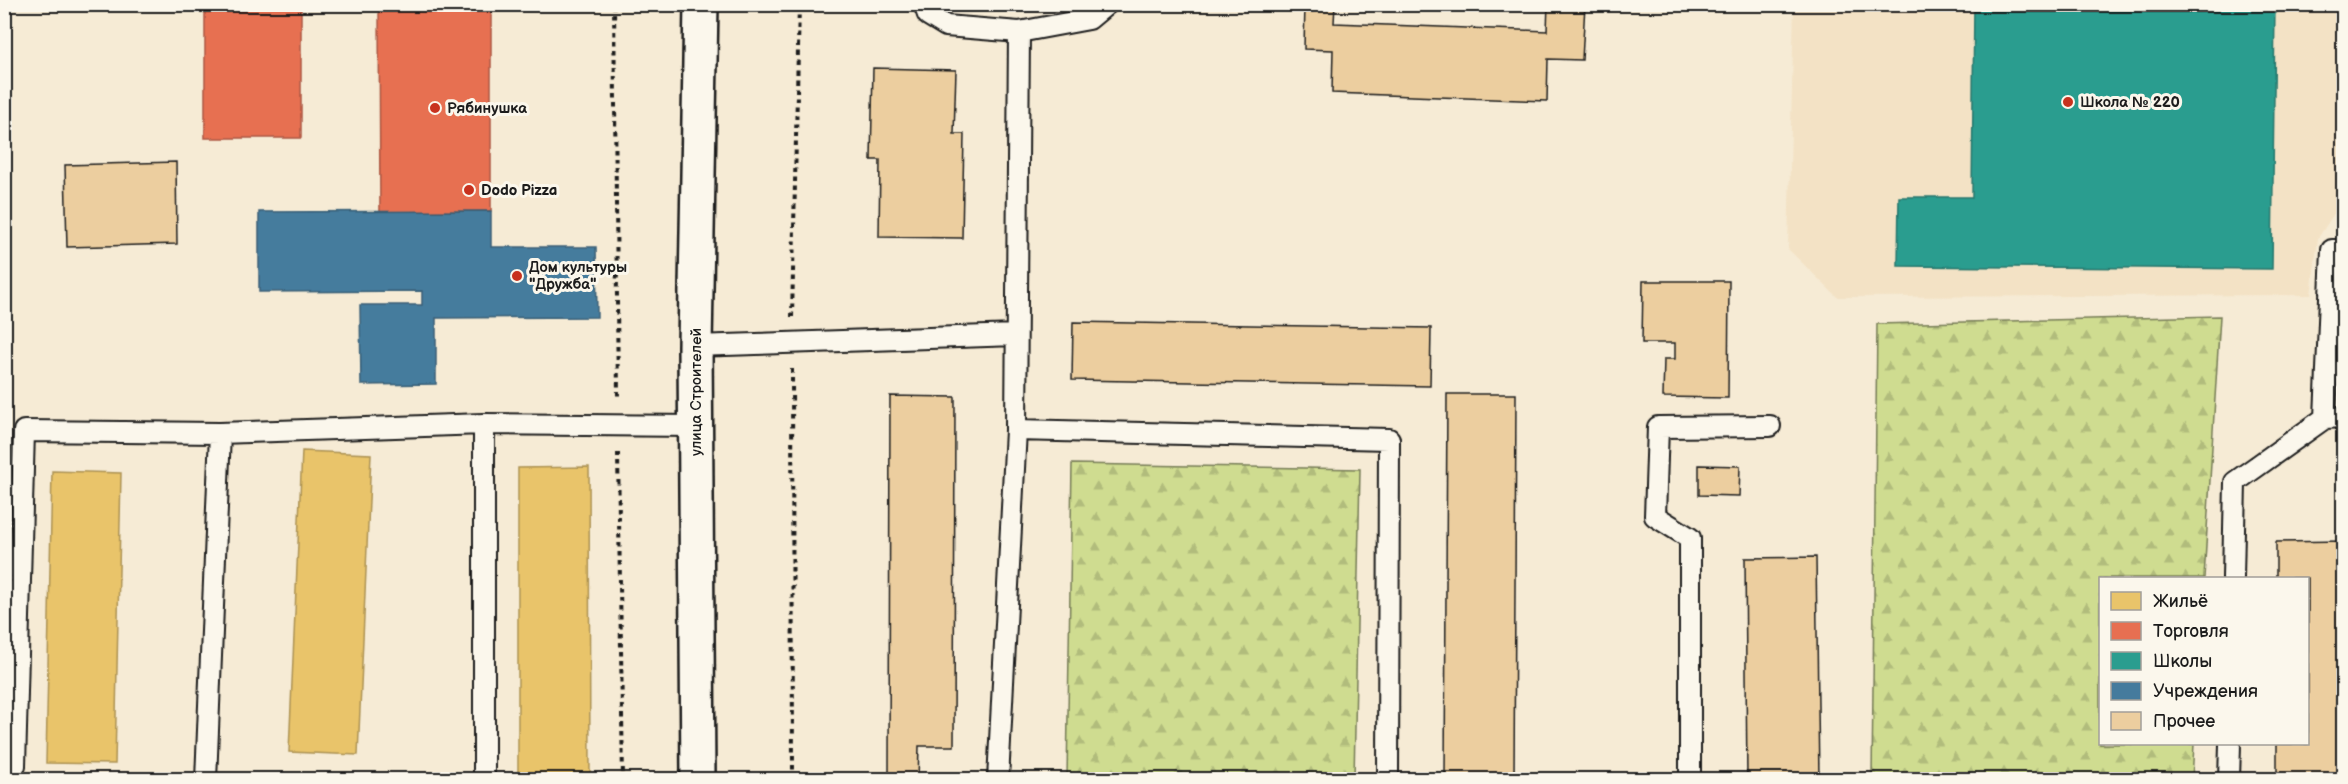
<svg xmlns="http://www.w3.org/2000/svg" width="2348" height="784" viewBox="0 0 2348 784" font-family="'Balsamiq Sans',sans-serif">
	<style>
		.built { fill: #f3e2c5 }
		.forest { fill: url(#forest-firs); stroke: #767c56; stroke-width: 1.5 }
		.homes { fill: #e9c46a; stroke: #ac9253; stroke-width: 1.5 }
		.shops { fill: #e76f51; stroke: #aa5641; stroke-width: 1.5 }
		.schools { fill: #2a9d8f; stroke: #26766c; stroke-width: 1.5 }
		.public { fill: #457b9d; stroke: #395e76; stroke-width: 1.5 }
		.building { fill: #ecce9f; stroke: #1c1c1c; stroke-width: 1.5 }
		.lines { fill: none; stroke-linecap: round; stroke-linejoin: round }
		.lane-casing { stroke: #1c1c1c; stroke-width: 24 }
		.secondary-casing { stroke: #1c1c1c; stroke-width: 38 }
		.path { stroke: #1c1c1c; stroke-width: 4; stroke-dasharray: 4.5 4.5; stroke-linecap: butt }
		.lane { stroke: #fbf7ec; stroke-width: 20 }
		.secondary { stroke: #fbf7ec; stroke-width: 33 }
		.poi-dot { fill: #c8321e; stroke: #fbf7ec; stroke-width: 2 }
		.labels { text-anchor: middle; stroke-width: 6; stroke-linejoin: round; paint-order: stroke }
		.poi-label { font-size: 15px; font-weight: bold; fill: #1c1c1c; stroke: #fbf7ec; text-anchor: start }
		.street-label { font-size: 15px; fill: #1c1c1c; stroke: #fbf7ec }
	</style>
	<defs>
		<pattern id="forest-firs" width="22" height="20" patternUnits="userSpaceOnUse" patternTransform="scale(1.5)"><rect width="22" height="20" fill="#cfdc90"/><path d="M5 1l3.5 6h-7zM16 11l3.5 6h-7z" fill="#b1bc7c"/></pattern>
	</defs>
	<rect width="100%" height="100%" fill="#f6ebd5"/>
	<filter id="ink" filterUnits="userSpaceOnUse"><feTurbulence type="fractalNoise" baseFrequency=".0167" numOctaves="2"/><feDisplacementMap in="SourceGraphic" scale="12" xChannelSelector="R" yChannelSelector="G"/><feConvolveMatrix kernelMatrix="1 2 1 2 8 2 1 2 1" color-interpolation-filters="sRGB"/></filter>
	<g filter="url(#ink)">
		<!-- built -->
		<path class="built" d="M1794,5H2343V200L2318,238L2311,295L1837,297L1788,249Z"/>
		<!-- forest -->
		<path class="forest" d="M2220,316L2204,578H2100V744H2194L2192,779H1872L1877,324Z
			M1072,464L1360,469L1354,779H1067Z"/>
		<!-- homes -->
		<path class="homes" d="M302,451L371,454L358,755L289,752Z
			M589,467L590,780H518V468Z
			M52,471L121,473L115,764L46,763Z"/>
		<!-- shops -->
		<path class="shops" d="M205,4H301V138H205Z
			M379,4H491V211L380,212Z"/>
		<!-- schools -->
		<path class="schools" d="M1974,4H2275L2272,269L1898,266L1899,197H1972Z"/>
		<!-- public -->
		<path class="public" d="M491,211V247H596L597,317L436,318V384L361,385L360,305H422V291L259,292V212Z"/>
		<!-- building -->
		<path class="building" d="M1305,4H1335L1334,23L1547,31L1548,4H1585L1582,60L1548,59L1547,101L1332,93L1333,50L1304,49Z
			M873,68L956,70L954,134H964L962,238L879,237L880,160H871Z
			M176,162L177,244L67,247L65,165Z
			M1643,281H1729L1728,398L1663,397L1664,359H1675V343H1642Z
			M1073,322L1431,328L1430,386L1072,380Z
			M1447,394H1516L1514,780H1445Z
			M890,396L955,397L954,746H919L918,780H852L889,778Z
			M1699,465L1740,466L1739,496L1699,495Z
			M2344,541V780H2277V744H2308V578H2276V542Z
			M1816,557L1819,780H1747L1745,558Z"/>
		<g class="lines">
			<!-- lane casing -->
			<g class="lane-casing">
				<path id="lane" d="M924,4L928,15L946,26L1019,32L1089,19L1107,4
					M695,346L1016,335
					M2325,418L2332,250H2344
					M1016,430L1389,439L1388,780
					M2233,578L2235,482L2325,418L2344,417
					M15,766L24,431L220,433L484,424
					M206,780L220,433
					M484,780V424L696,426
					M998,780L1016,430L1019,32
					M1690,780V538L1655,516L1658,427L1770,426
					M2229,780L2230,744"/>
			</g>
			<!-- secondary casing -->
			<g class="secondary-casing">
				<path id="secondary" d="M698,780L695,346L701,4"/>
			</g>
			<!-- path -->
			<path class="path" d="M614,4L618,398
				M792,317L799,4
				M792,369L793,780
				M618,453L623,780"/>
			<!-- lane -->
			<use href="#lane" class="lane"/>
			<!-- secondary -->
			<use href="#secondary" class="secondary"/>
		</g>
	</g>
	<!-- markers -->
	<g class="poi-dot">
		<circle cx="2068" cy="102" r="6"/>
		<circle cx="435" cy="108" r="6"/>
		<circle cx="469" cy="190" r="6"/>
		<circle cx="517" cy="276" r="6"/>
	</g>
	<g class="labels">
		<!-- poi labels -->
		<g class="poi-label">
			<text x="2080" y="107">Школа № 220</text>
			<text x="447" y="113">Рябинушка</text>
			<text x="481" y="195">Dodo Pizza</text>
			<text x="529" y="272">Дом культуры<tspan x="529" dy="17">"Дружба"</tspan></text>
		</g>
		<!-- street labels -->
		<g class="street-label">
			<text transform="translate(696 392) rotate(-90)" y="5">улица Строителей</text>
		</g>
	</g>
	<!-- margin -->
	<rect width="2348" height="784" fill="none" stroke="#fbf7ec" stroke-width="24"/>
	<rect x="12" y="12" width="2324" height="760" fill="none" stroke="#1c1c1c" stroke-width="2" filter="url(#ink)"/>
	<!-- legend -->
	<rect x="2099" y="577" width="210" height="168" fill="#fbf7ec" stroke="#a29f99" stroke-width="1.5"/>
	<rect x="2111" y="592" width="30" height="18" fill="#e9c46a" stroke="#a29f99" stroke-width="1.5"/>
	<text x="2153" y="607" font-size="18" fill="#1c1c1c">Жильё</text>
	<rect x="2111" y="622" width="30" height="18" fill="#e76f51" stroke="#a29f99" stroke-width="1.5"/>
	<text x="2153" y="637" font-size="18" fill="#1c1c1c">Торговля</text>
	<rect x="2111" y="652" width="30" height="18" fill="#2a9d8f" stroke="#a29f99" stroke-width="1.5"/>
	<text x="2153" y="667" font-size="18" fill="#1c1c1c">Школы</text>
	<rect x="2111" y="682" width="30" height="18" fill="#457b9d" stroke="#a29f99" stroke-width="1.5"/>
	<text x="2153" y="697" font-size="18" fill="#1c1c1c">Учреждения</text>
	<rect x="2111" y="712" width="30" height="18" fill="#ecce9f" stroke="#a29f99" stroke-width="1.5"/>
	<text x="2153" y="727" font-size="18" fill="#1c1c1c">Прочее</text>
</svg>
